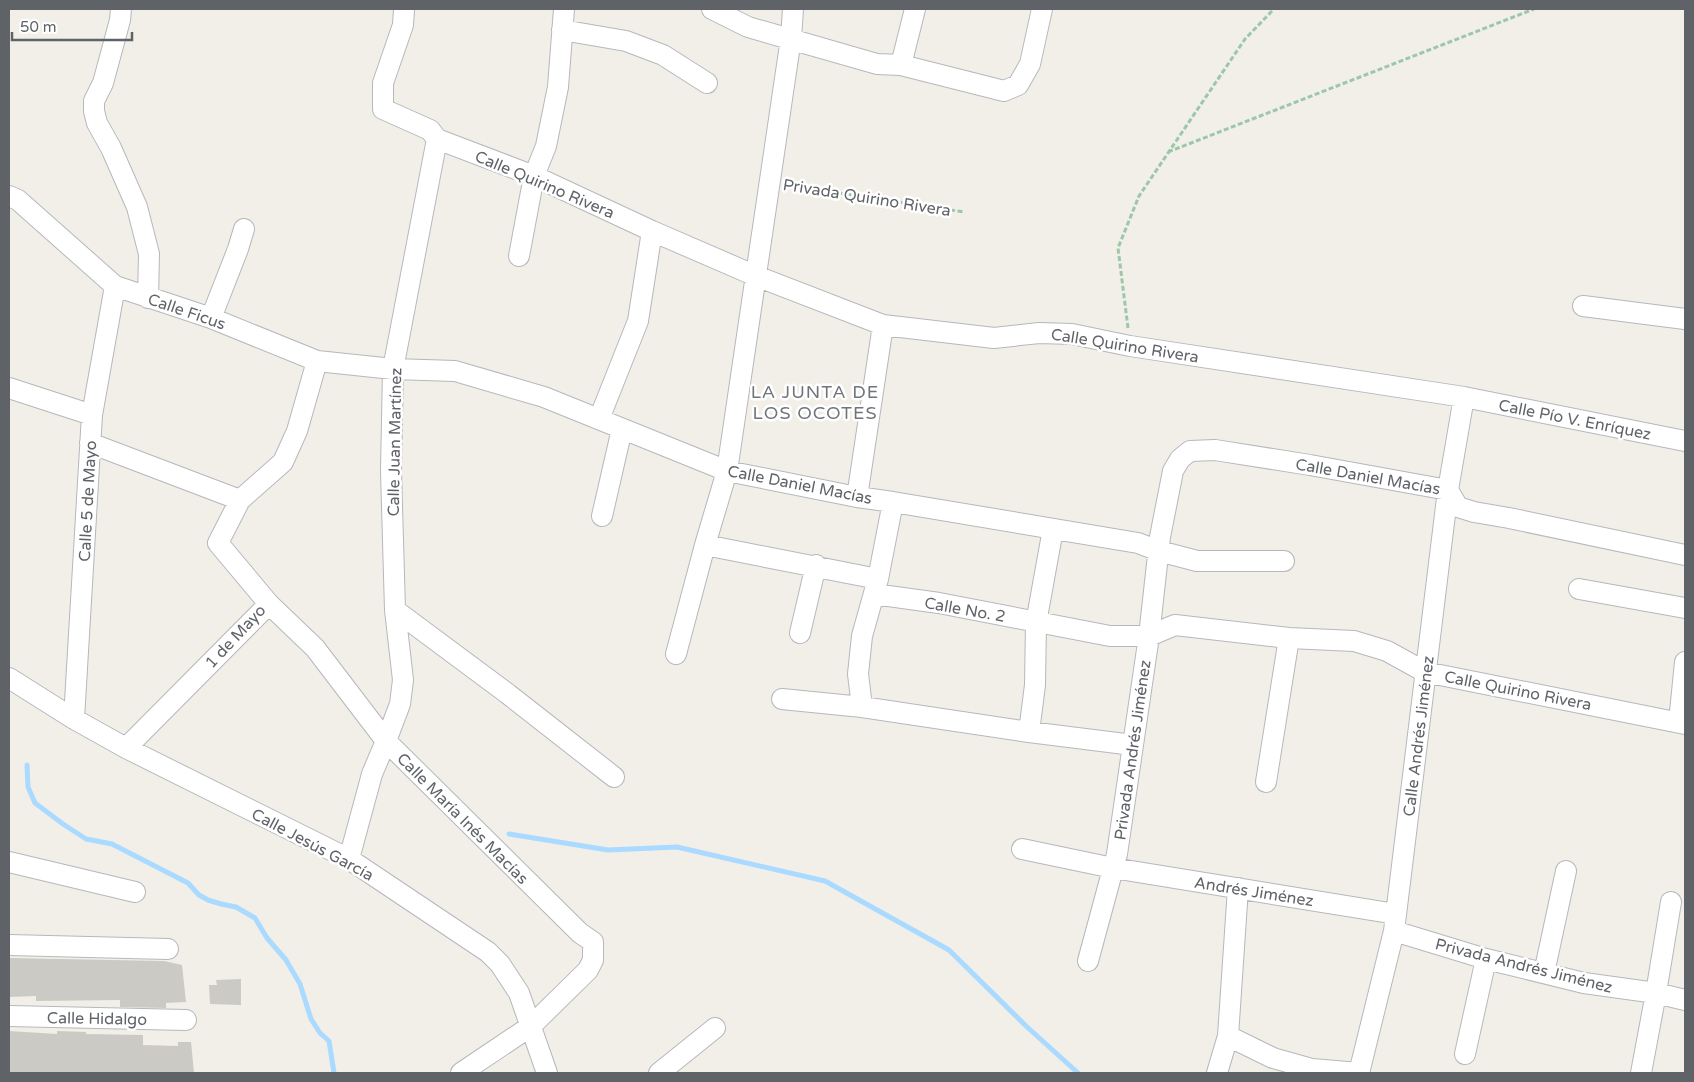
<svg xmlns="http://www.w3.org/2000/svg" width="1694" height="1082" viewBox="0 0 1694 1082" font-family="'Varela Round',sans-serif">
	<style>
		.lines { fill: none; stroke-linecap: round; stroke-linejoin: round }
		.stream { stroke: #aadaff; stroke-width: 5 }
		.building { fill: #cccac5 }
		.minor-casing { stroke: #b5b8bc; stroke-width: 22 }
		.path { stroke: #9cc7a9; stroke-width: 3; stroke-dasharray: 5 2.5; stroke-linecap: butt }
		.minor { stroke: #fff; stroke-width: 20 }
		.labels { text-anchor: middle; stroke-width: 5; stroke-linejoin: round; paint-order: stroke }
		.street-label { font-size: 16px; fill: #5f6368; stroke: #fff }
		.neighbourhood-label { font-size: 18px; letter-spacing: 1px; fill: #70757a; stroke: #fff }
	</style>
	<rect width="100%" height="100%" fill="#f1efe8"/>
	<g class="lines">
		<!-- stream -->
		<path class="stream" d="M27,765L28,787L35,803L63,824L86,839L112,844L188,883L199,895L208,900L221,904L236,907L255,918L267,938L286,960L300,984L311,1019L320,1033L329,1041L334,1073
			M509,834L608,850L677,847L825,881L949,950L1026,1026L1078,1073"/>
	</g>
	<!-- building -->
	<path class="building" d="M9,958L164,961L182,965L186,1002L166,1003V1008L120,1007V1000L36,1001V996L9,997Z
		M241,979V1005L210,1004L209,985H217L216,980Z
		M9,1031L57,1034V1031L86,1032V1034L143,1035V1045L178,1046V1042H191L194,1073L65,1072V1073H9Z"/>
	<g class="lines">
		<!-- minor casing -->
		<g class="minor-casing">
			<path id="minor" d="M121,9L120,20L103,83L94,101V111L97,123L111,148L137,207L149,254L148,298
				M712,9L748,27L877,64L901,65L1004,91L1018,85L1030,64L1042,9
				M562,30L626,41L663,55L707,83
				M901,65L915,9
				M437,139L534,176L652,231L756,276L883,325L994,338L1039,333L1072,334L1130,346L1464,397L1685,441
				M9,196L18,200L115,286L211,318L317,361L393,369L455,371L544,397L727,471L857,497L893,502L1138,543L1159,551L1197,561H1284
				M519,256L534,176L546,146L558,87L564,9
				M1583,306L1685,319
				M211,318L238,249L244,229
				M317,361L297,431L283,462L240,500L218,543L269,604L315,648L386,741L580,933L593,942V960L588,970L531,1026L461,1073
				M9,388L92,415
				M599,419L638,321L652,231
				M90,443L240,500
				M857,497L883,325
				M602,516L622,429
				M705,545L878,579
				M1579,589L1685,608
				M874,594L939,603L1110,636H1149L1175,625L1289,638L1354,641L1387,651L1425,672L1685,724
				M395,610L508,694L614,777
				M800,633L816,565
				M676,654L705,545L727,471L791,38L793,9
				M9,678L74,719L126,748L349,859L488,952L500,964L519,993L547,1073
				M782,699L862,707L1029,732L1133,745
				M862,707L858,674L862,636L878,579L893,502
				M74,719L92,415L115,286
				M1679,722L1685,662
				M1029,732L1035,685L1036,623L1053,529
				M126,748L269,604
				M1266,782L1289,638
				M1022,849L1113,868L1396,914
				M349,859L372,774L386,741L400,704L403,680L395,610L391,471L393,369L437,139L430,130L383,109V83L403,25L404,9
				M9,862L135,892
				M1394,931L1486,959L1584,983L1656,993L1685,1000
				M9,945L168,949
				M1088,961L1117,854L1149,636L1160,537L1173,471L1180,459L1190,451L1215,450L1310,465L1448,490L1458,507L1474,512L1509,518L1685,555
				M1544,973L1566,871
				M9,1016L186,1020
				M1228,1036L1273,1058L1312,1069L1359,1073
				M1465,1054L1486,959
				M659,1073L715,1028
				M1217,1073L1228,1036L1238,888
				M1359,1073L1394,931L1448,490L1464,397
				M1641,1073L1656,993L1671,902"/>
		</g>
		<!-- path -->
		<path class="path" d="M1168,152L1534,9
			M787,185L964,212
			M1128,328L1118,248L1139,196L1245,39L1274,9"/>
		<!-- minor -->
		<use href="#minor" class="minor"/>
	</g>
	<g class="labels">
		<!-- street labels -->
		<g class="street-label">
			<text transform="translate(545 184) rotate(23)" y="6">Calle Quirino Rivera</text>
			<text transform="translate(867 197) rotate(9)" y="6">Privada Quirino Rivera</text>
			<text transform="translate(187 311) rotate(19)" y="6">Calle Ficus</text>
			<text transform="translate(1125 345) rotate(9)" y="6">Calle Quirino Rivera</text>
			<text transform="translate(1575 419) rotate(11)" y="6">Calle Pío V. Enríquez</text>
			<text transform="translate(394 442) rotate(-89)" y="6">Calle Juan Martínez</text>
			<text transform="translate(1368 476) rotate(10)" y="6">Calle Daniel Macías</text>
			<text transform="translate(800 484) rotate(11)" y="6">Calle Daniel Macías</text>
			<text transform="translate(87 501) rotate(-87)" y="6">Calle 5 de Mayo</text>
			<text transform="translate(965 609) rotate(10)" y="6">Calle No. 2</text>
			<text transform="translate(235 636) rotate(-47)" y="6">1 de Mayo</text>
			<text transform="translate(1518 690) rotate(11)" y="6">Calle Quirino Rivera</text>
			<text transform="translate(1418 736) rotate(-83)" y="6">Calle Andrés Jiménez</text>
			<text transform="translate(1132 750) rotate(-82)" y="6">Privada Andrés Jiménez</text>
			<text transform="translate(463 818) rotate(45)" y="6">Calle María Inés Macías</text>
			<text transform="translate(313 844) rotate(28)" y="6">Calle Jesús García</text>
			<text transform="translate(1254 891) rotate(9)" y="6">Andrés Jiménez</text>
			<text transform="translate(1524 965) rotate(14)" y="6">Privada Andrés Jiménez</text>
			<text transform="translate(97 1018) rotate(1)" y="6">Calle Hidalgo</text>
		</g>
		<!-- neighbourhood labels -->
		<g class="neighbourhood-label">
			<text x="815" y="398">LA JUNTA DE<tspan x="815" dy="21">LOS OCOTES</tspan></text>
		</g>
	</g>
	<!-- border -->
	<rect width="1694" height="1082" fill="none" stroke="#5f6368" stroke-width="20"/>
	<!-- scale -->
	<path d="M12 32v8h120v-8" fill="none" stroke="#5f6368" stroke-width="2.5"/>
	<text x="20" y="32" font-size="15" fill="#5f6368" stroke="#ffffff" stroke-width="4" paint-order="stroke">50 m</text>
</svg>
